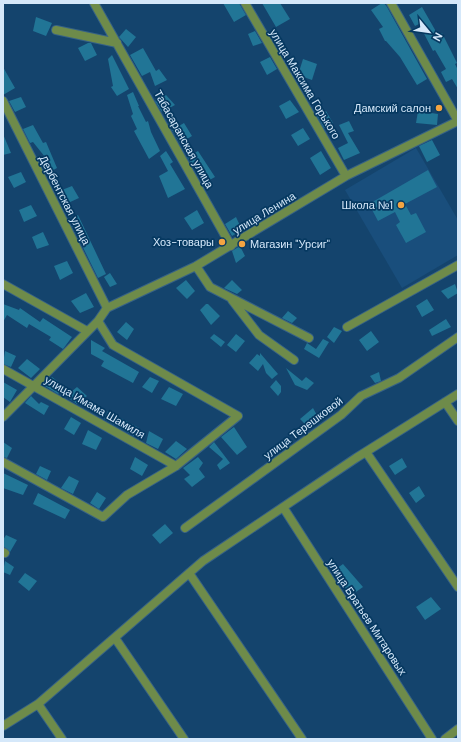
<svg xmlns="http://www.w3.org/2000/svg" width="461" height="742" viewBox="0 0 461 742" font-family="'DM Sans',sans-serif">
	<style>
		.built { fill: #194e7c }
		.building { fill: #217596 }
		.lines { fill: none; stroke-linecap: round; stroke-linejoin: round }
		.street-casing { stroke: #376286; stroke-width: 10 }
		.street { stroke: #6e8b4a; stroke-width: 8 }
		.poi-dot { fill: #f3a442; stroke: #063961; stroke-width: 1.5 }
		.labels { text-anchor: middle; stroke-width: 3.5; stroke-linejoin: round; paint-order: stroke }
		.street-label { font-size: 11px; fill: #d5e8fa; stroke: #063961 }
		.poi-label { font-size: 11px; fill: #d5e8fa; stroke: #063961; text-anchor: end }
	</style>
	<rect width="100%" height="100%" fill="#14446d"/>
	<!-- built -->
	<path class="built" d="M416,148L458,220V255L402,288L345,190Z"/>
	<!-- building -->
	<path class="building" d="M223,3H239L246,15L234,22Z
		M262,3H280L290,19L276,27Z
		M382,3H384L387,7L427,79L417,85L400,57L386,41H385L379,29L383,27L371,10Z
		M422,7L438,35L442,33L457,63L455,64L458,70V89L452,79L446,82L441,72L446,69L435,50L433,51L419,24L415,26L409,15Z
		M36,17L52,23L46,36L33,31Z
		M126,29L136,37L128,47L119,37Z
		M255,31L262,43L253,46L248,34Z
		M88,43H91L97,55L85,61L78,48Z
		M143,48L156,71L159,69L167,80L155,86L150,72L142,76L130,55Z
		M112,55L129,89L117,96L111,87L113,86L108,59Z
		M270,57L277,69L267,75L260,62Z
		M303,59L317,64L312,80L298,75Z
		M3,67L15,88L3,95Z
		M133,92L139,106H138L146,122L148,121L151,132L160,151L149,159L134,131L137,129L131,116L133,114L127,95Z
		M166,95L175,105L162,112L155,101Z
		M21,97L26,107L15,112L9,101Z
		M290,100L299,112L286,119L279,106Z
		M326,111L333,123L324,128L316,114Z
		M418,111L438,114L437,125L416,123Z
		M349,121L354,131L348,133L360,153L344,160L338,148L348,143L339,125Z
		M184,123L192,136L180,143L172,130Z
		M33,125L43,143L46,142L57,168L46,174L41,165L49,162L33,142L30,143L23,129Z
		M303,128L310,139L298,146L291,135Z
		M3,134L11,153L3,155Z
		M432,140L440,155L427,162L419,146Z
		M166,151L173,162L170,164L185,189L168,198L159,176L168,171L160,156Z
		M198,151L215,177L206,182L197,168L195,170L187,157Z
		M321,151L331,168L320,175L310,158Z
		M428,170L437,187L405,204L411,215L416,213L426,232L406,243L396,225L400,222L395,212L378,221L369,204Z
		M21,172L26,182L14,188L8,177Z
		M72,186L79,198L68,203L62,190Z
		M31,205L37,216L24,222L19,210Z
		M197,210L204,223L192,230L184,218Z
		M78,215L106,274L98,278L70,221Z
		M236,217L242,230L232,236L225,224Z
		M43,232L49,245L37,249L32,237Z
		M240,246L245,256L236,263L232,251Z
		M67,261L73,273L60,280L54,266Z
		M110,273L117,284L110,287L104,277Z
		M186,280L195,291L187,299L176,288Z
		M232,280L242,290L237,294L224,288Z
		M455,284L458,293L448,299L441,291Z
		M86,293L94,307L80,313L71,301Z
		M427,299L434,310L422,317L416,306Z
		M3,304L19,310L20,308L40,322L43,318L72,337L63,349L49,340L51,337L29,324L27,328L7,315L3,322Z
		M206,304H208L220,316L211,325L200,310Z
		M288,311L297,318L292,323L282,318Z
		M446,319L451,327L432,336L429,330Z
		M126,322L134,329L127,340L117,332Z
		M334,327L342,331L334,343L327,337Z
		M371,331L379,342L367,351L359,340Z
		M214,334L225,342L221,347L210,338Z
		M236,334L245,341L236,352L227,345Z
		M323,339L329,342L319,358L304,349L307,343L316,349Z
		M91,340L105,348L102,351L139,372L133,383L101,366L104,361L91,354Z
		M5,351L16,356L11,367L3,364Z
		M260,353L278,374L272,379L266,373L263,364L258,371L249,363L257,354L260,356Z
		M27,359L40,369L31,378L18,368Z
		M286,368L302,381L306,377L314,383L307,390L295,385Z
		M379,372L381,381L375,383L370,376Z
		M52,377L71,392L77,387L87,396L77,404L60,392L58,394L45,386Z
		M150,377L159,381L152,393L142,387Z
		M276,380L281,386V392L278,396L270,387Z
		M3,382L17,390L10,402L3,397Z
		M169,387L183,394L176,406L161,399Z
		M31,396L39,404L41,402L49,406L44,415L25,403Z
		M313,408L319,419L308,427L300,419Z
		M108,411L139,428L134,436L104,419Z
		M71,417L81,423L74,435L64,429Z
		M234,427L247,447L237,455L221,437Z
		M88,430L102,438L96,450L82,444Z
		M149,431L163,439L158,449L146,443Z
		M176,441L187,449L176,459L165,452Z
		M3,442L12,448L7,458L3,457Z
		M214,442L230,463L220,470L217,465L223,459L209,447Z
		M135,457L148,465L142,476L130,469Z
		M198,457L203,463L199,469L205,477L192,487L184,479L190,475L183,468Z
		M402,458L407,467L395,475L389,466Z
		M40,466L51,471L47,480L36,474Z
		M3,473L28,485L23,495L3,488Z
		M69,476L79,481L73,494L61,488Z
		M419,486L425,496L416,503L409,493Z
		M97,492L106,498L99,509L90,503Z
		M38,493L70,510L65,519L33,504Z
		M165,524L173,533L160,544L152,535Z
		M6,535L17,540L10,552L3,546V540Z
		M5,561L14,567L10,575L3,572Z
		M343,564L363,587L350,596L341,581L339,582L332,572Z
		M25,573L37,581L29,591L18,582Z
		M431,597L441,609L425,620L416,607Z"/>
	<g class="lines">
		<!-- street casing -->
		<g class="street-casing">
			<path id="street" d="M94,3L231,246
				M245,3L346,176
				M391,3L458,121
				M56,30L117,43
				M3,101L107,308
				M196,266L210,287L309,338
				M3,284L87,331
				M232,300L259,335L294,360
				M347,327L458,265
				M3,369L176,466
				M445,402L458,421
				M3,417L98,321L107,308L196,266L346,176L458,121
				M366,452L458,587
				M3,462L103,517L127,495L176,466L238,416L113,345L98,321
				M283,507L432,739
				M185,528L341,415L361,396L399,378L458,337
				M3,552L5,553
				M189,573L302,739
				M115,638L184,739
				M38,704L62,739
				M3,726L38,704L203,561L356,458L458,394
				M445,739L458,729"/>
		</g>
		<!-- street -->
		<use href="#street" class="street"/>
	</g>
	<!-- markers -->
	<g class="poi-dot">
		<circle cx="439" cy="108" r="4"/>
		<circle cx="401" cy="205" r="4"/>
		<circle cx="222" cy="242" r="4"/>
		<circle cx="242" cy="244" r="4"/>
	</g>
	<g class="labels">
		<!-- street labels -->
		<g class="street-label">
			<text transform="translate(305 84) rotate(59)" y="4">улица Максима Горького</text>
			<text transform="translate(184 139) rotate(61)" y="4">Табасаранская улица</text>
			<text transform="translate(65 200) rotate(63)" y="4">Дербентская улица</text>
			<text transform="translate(264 213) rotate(-31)" y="4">улица Ленина</text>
			<text transform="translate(95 407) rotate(30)" y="4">улица Имама Шамиля</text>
			<text transform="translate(303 428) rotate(-37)" y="4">улица Терешковой</text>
			<text transform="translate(367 617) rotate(57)" y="4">улица Братьев Митаровых</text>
		</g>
		<!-- poi labels -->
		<g class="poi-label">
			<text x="431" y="112">Дамский салон</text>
			<text x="393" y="209">Школа №1</text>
			<text x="214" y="246">Хоз-товары</text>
			<text x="250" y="248" text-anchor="start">Магазин "Урсиг"</text>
		</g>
	</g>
	<!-- border -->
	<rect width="461" height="742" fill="none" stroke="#d5e8fa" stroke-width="8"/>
	<!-- north arrow -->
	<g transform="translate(429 32) rotate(119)" stroke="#063961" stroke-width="3" paint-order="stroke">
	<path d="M0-3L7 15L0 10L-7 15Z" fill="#d5e8fa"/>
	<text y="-6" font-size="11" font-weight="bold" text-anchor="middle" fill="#d5e8fa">N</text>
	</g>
</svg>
